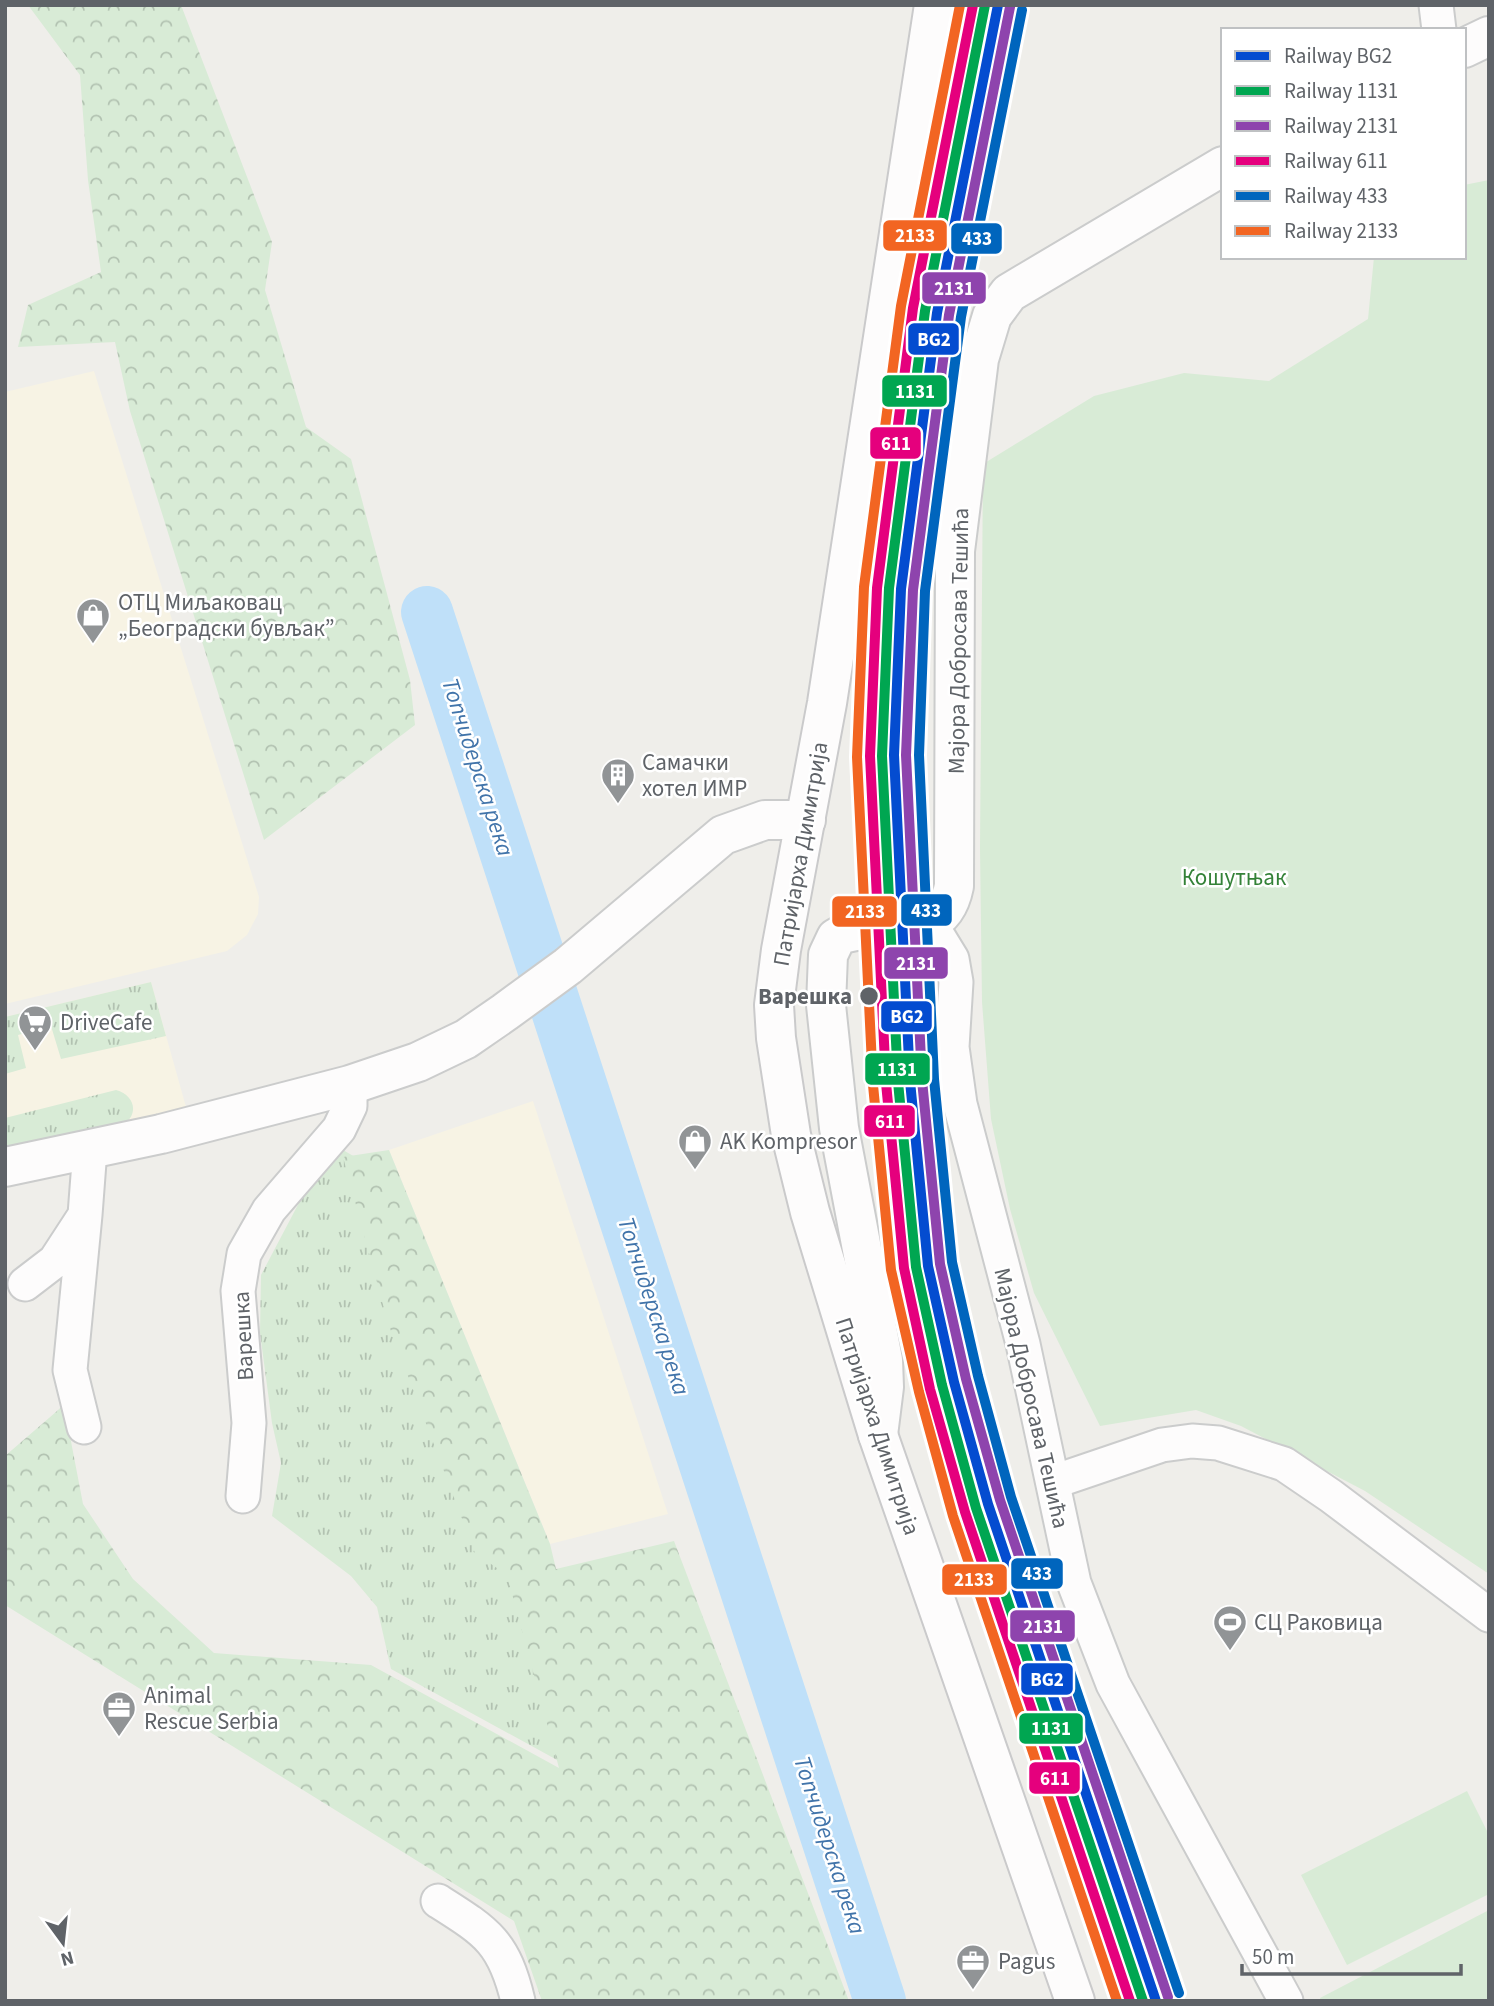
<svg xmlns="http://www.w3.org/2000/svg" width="1494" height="2006" viewBox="0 0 1494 2006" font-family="'Source Sans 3',sans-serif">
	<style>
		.commercial { fill: #f7f3e4 }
		.grass { fill: url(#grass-tufts) }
		.forest { fill: url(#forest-crowns) }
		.park { fill: #d8ebd6 }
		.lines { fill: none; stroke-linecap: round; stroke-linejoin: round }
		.river { stroke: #bfe0f9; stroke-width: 52 }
		.minor-casing { stroke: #cbcccc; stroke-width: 37 }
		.tertiary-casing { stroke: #cbcccc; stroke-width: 42 }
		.secondary-casing { stroke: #cacacb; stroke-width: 42 }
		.minor { stroke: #fdfcfc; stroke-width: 33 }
		.tertiary { stroke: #fdfcfc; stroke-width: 38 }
		.secondary { stroke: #fdfcfc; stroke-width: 38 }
		.rail-1-casing { stroke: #fff; stroke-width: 16 }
		.rail-2-casing { stroke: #fff; stroke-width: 16 }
		.rail-3-casing { stroke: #fff; stroke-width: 16 }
		.rail-4-casing { stroke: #fff; stroke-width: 16 }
		.rail-5-casing { stroke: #fff; stroke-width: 16 }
		.rail-6-casing { stroke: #fff; stroke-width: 16 }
		.rail-1 { stroke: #044cd0; stroke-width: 10 }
		.rail-2 { stroke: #00a651; stroke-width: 10 }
		.rail-3 { stroke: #8e44ad; stroke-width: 10 }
		.rail-4 { stroke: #e5007d; stroke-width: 10 }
		.rail-5 { stroke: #0065bd; stroke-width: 10 }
		.rail-6 { stroke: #f26522; stroke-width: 10 }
		.stop-dot { fill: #5f6368; stroke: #fff; stroke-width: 2.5 }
		.labels { text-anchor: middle; stroke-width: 5; stroke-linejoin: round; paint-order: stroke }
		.poi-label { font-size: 23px; fill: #5f6368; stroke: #fff; text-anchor: start }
		.street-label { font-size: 23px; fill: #5f6368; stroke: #fff }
		.park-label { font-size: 23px; fill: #348238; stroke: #fff }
		.stop-label { font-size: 23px; font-weight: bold; fill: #5f6368; stroke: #fff; text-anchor: end }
		.water-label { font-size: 24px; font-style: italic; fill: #4174aa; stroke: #fff }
		.line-badge { stroke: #fff; stroke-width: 2.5 }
		.badge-label { font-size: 19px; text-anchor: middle; font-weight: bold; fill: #fff }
	</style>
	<defs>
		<pattern id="grass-tufts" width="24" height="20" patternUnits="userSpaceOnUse" patternTransform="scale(1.75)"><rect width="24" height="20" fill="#d8ebd6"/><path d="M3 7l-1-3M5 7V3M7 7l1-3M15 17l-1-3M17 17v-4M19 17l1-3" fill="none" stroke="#b2c2b1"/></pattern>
		<pattern id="forest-crowns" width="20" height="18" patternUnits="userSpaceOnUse" patternTransform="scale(1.75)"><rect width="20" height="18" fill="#d8ebd6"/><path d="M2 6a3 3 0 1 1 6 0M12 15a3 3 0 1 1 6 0" fill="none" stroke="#b2c2b1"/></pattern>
	</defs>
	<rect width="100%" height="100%" fill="#efeeea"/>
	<!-- commercial -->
	<path class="commercial" d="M94,371L259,897L258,914L247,935L227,951L5,1004V392Z
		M151,982L186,1107L5,1153V1017Z
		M533,1101L668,1514L550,1544L389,1150Z"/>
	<!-- grass -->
	<path class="grass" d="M151,982L166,1036L61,1059L51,1026L18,1035L26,1068L5,1074V1017Z
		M116,1090C134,1095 139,1112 125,1124L5,1149V1118Z
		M343,1150L362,1161L527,1579L579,1772L391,1669L377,1607L351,1576L272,1516L281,1463L272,1423L260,1333L261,1275L301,1199Z"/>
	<!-- forest -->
	<path class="forest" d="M28,5H181L272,242L265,290L306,427L351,459L410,680L415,725L264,840L130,411L115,342L18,347L28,305L101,272L88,180L80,75Z
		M389,1150L550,1544L556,1569L674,1541L849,2001H542L514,1921L5,1605V1456L64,1405L83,1504L133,1579L214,1653L371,1665L559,1768L507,1575L475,1553L388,1323L343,1157Z"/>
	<!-- park -->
	<path class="park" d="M1489,180V1574L1365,1491L1241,1426L1196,1410L1100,1426L1034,1293L1010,1209L991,1119L982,1002L980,848L983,464L1094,396L1184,373L1269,381L1368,319L1374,257H1464V185Z
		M1467,1791L1489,1835V1894L1347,1965L1301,1875Z
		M1489,1910V2001H1321L1320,1998Z"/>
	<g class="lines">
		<!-- river -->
		<path class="river" d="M427,612L880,2001"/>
		<!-- minor casing -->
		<g class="minor-casing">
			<path id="minor" d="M1436,5L1439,30
				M930,923L952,959L956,982L952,1047L960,1104L1023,1344L1074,1583L1113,1684L1286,2001
				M25,1284L55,1261L85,1215L90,1149
				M84,1427L70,1370L85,1215
				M1053,1482L1162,1445L1192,1441L1218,1443L1284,1464L1331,1496L1489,1615
				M243,1496L249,1423L238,1291L244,1254L269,1210L339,1129L350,1106V1085
				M438,1901C487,1932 504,1942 518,2001"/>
		</g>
		<!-- tertiary casing -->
		<g class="tertiary-casing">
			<path id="tertiary" d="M1464,48L1489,36
				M5,1167L161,1134L350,1085L418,1062L466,1039L505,1012L568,966L723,835L765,820H806
				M878,1435L884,1387L883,1360L839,1128L826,1005L828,955L836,938L843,934C885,920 942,947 954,886L955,551L979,359L992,316L1009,293L1223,166"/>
		</g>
		<!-- secondary casing -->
		<g class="secondary-casing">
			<path id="secondary" d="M934,5L827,703L781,950L774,1005L776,1038L791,1135L810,1212L878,1435L1075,2001"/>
		</g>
		<!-- minor -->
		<use href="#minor" class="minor"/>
		<!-- tertiary -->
		<use href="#tertiary" class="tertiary"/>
		<!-- secondary -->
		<use href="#secondary" class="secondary"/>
		<!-- rail-1 casing -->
		<g class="rail-1-casing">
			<path id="rail-1" d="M998,5L937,313L901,589L894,755L910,1081L928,1266L954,1382L988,1504L1156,2001"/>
		</g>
		<!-- rail-2 casing -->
		<g class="rail-2-casing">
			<path id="rail-2" d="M985,5L925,311L889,588L882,756L898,1082L916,1267L942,1385L976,1508L1143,2001"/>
		</g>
		<!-- rail-3 casing -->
		<g class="rail-3-casing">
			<path id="rail-3" d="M1010,7L949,315L913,590L906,755L922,1080L940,1264L966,1379L1000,1500L1168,1997"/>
		</g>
		<!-- rail-4 casing -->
		<g class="rail-4-casing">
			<path id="rail-4" d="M973,5L913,308L877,588L870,756L886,1083L904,1268L930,1389L965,1512L1130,2001"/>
		</g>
		<!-- rail-5 casing -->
		<g class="rail-5-casing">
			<path id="rail-5" d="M1022,10L961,317L925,591L919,755L934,1079L952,1262L978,1376L1011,1497L1179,1993"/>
		</g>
		<!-- rail-6 casing -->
		<g class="rail-6-casing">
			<path id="rail-6" d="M960,5L901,306L864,587L857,757L873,1085L891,1270L919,1392L953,1516L1117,2001"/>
		</g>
		<!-- rail-1 -->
		<use href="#rail-1" class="rail-1"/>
		<!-- rail-2 -->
		<use href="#rail-2" class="rail-2"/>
		<!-- rail-3 -->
		<use href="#rail-3" class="rail-3"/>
		<!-- rail-4 -->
		<use href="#rail-4" class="rail-4"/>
		<!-- rail-5 -->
		<use href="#rail-5" class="rail-5"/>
		<!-- rail-6 -->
		<use href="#rail-6" class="rail-6"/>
	</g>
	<!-- icons -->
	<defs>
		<g id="shop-pin" transform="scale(1.75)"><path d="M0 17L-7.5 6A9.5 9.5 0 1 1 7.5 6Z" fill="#919496" stroke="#fff"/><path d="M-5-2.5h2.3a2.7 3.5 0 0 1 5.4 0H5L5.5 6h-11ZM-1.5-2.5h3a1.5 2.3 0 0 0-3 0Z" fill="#fff"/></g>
		<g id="building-pin" transform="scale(1.75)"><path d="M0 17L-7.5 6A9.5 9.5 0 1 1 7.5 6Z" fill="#919496" stroke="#fff"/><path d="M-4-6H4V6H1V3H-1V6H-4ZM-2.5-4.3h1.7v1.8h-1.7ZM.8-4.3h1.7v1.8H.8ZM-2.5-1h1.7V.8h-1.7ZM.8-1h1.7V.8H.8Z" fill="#fff"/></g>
		<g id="supermarket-pin" transform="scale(1.75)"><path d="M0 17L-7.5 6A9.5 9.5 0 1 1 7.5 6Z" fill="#919496" stroke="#fff"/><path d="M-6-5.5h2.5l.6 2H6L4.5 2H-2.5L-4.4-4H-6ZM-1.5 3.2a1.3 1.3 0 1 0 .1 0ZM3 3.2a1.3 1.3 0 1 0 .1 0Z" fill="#fff"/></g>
		<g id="stadium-pin" transform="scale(1.75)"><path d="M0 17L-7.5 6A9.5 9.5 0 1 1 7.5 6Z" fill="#919496" stroke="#fff"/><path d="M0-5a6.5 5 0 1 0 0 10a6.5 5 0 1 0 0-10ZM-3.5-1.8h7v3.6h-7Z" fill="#fff"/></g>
		<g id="office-pin" transform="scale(1.75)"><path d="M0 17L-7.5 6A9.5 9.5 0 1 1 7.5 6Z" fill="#919496" stroke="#fff"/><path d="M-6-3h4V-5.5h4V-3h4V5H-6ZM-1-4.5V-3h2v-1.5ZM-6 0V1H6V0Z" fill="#fff"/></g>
	</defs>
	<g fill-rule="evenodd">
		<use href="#shop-pin" x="93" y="615"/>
		<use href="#building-pin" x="618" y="775"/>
		<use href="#supermarket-pin" x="35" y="1022"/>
		<use href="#shop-pin" x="695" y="1141"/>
		<use href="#stadium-pin" x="1230" y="1622"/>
		<use href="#office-pin" x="119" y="1708"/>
		<use href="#office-pin" x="973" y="1961"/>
	</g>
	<!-- markers -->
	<circle class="stop-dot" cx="869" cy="996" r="10"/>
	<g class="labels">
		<!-- poi labels -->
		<g class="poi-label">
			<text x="118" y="610">ОТЦ Миљаковац<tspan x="118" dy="26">„Београдски бувљак”</tspan></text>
			<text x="642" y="770">Самачки<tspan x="642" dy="26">хотел ИМР</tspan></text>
			<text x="60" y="1030">DriveCafe</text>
			<text x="720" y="1149">AK Kompresor</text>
			<text x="1254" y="1630">СЦ Раковица</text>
			<text x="144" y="1703">Animal<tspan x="144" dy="26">Rescue Serbia</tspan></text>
			<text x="998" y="1969">Pagus</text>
		</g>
		<!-- street labels -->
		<g class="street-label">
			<text transform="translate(958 641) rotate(-89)" y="8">Мајора Добросава Тешића</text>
			<text transform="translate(800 854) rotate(-80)" y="8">Патријарха Димитрија</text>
			<text transform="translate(243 1336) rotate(-93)" y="8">Варешка</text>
			<text transform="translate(1032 1398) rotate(77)" y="8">Мајора Добросава Тешића</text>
			<text transform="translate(878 1426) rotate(72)" y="8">Патријарха Димитрија</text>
		</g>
		<!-- park labels -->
		<g class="park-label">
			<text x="1234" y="885">Кошутњак</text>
		</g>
		<!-- stop labels -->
		<g class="stop-label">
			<text x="852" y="1004">Варешка</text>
		</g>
		<!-- water labels -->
		<g class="water-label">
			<text transform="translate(478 767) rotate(72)" y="8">Топчидерска река</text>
			<text transform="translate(654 1306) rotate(72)" y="8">Топчидерска река</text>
			<text transform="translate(830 1845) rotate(72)" y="8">Топчидерска река</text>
		</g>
	</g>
	<g class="line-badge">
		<rect x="882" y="219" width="66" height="33" rx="7" fill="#f26522"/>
		<rect x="950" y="222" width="53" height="33" rx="7" fill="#0065bd"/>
		<rect x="921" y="271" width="66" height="34" rx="7" fill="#8e44ad"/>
		<rect x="907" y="322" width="53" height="34" rx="7" fill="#044cd0"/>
		<rect x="881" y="374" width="67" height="34" rx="7" fill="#00a651"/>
		<rect x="869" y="426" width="53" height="34" rx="7" fill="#e5007d"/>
		<rect x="900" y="893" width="53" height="34" rx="7" fill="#0065bd"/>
		<rect x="831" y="895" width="67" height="33" rx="7" fill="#f26522"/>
		<rect x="883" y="946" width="66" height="34" rx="7" fill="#8e44ad"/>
		<rect x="880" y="1000" width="53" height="33" rx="7" fill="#044cd0"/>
		<rect x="864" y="1052" width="67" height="34" rx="7" fill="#00a651"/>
		<rect x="863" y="1104" width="53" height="34" rx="7" fill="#e5007d"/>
		<rect x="1010" y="1557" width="54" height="33" rx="7" fill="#0065bd"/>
		<rect x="941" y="1563" width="67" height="33" rx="7" fill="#f26522"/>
		<rect x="1009" y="1609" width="67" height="34" rx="7" fill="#8e44ad"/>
		<rect x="1020" y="1662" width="54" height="34" rx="7" fill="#044cd0"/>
		<rect x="1018" y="1712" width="66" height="33" rx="7" fill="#00a651"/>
		<rect x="1028" y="1761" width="53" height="34" rx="7" fill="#e5007d"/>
	</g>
	<g class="badge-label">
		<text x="915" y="242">2133</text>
		<text x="977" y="245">433</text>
		<text x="954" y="295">2131</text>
		<text x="934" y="346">BG2</text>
		<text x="915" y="398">1131</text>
		<text x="896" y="450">611</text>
		<text x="926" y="917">433</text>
		<text x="865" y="918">2133</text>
		<text x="916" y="970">2131</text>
		<text x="907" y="1023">BG2</text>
		<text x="897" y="1076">1131</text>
		<text x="890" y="1128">611</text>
		<text x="1037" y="1580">433</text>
		<text x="974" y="1586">2133</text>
		<text x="1043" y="1633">2131</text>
		<text x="1047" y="1686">BG2</text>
		<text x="1051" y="1735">1131</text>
		<text x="1055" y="1785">611</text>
	</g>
	<!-- border -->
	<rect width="1494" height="2006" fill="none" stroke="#5f6368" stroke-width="14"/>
	<!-- legend -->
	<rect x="1221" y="28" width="245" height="231" fill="#ffffff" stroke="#bfc1c3" stroke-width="2"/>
	<rect x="1235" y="51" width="35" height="10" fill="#044cd0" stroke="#bfc1c3" stroke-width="2"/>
	<text x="1284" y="63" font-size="21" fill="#5f6368">Railway BG2</text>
	<rect x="1235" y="86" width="35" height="10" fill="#00a651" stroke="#bfc1c3" stroke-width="2"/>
	<text x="1284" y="98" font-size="21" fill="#5f6368">Railway 1131</text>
	<rect x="1235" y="121" width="35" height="10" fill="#8e44ad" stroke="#bfc1c3" stroke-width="2"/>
	<text x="1284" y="133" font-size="21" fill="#5f6368">Railway 2131</text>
	<rect x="1235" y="156" width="35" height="10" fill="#e5007d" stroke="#bfc1c3" stroke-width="2"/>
	<text x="1284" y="168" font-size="21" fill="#5f6368">Railway 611</text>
	<rect x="1235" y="191" width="35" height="10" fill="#0065bd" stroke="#bfc1c3" stroke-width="2"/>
	<text x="1284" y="203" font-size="21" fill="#5f6368">Railway 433</text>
	<rect x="1235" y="226" width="35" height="10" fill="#f26522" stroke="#bfc1c3" stroke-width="2"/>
	<text x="1284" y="238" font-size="21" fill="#5f6368">Railway 2133</text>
	<!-- north arrow -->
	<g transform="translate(63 1943) rotate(165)" stroke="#ffffff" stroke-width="5" paint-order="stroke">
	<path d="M0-5L12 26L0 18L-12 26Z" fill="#5f6368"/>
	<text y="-10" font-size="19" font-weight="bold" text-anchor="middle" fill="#5f6368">N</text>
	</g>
	<!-- scale -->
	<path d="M1242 1964v10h219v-10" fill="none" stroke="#5f6368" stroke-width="3.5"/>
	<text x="1252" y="1964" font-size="21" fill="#5f6368" stroke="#ffffff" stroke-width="5" paint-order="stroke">50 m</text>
</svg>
